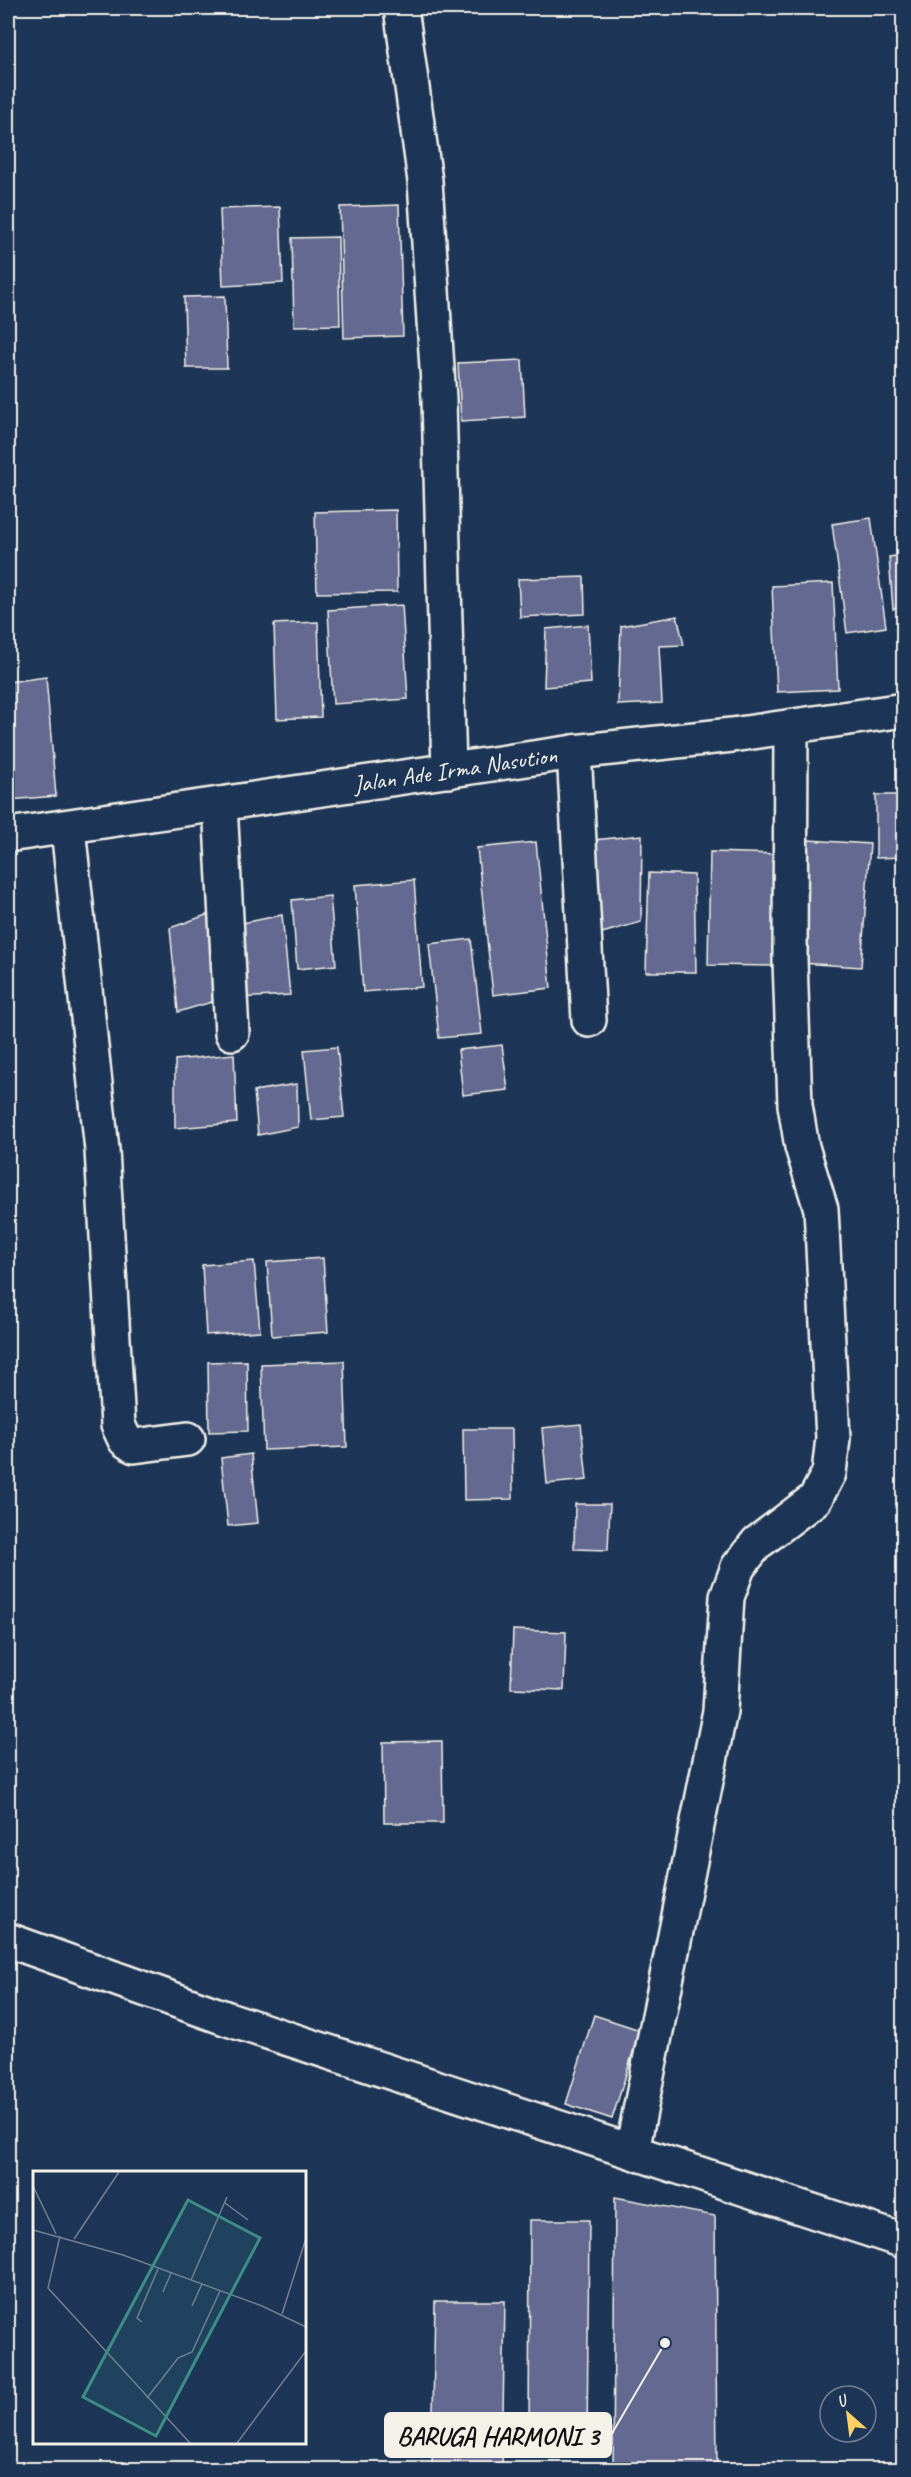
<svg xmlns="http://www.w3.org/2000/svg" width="911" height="2477" viewBox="0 0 911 2477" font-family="Caveat,sans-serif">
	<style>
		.building { fill: #636990; stroke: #f4f1e8; stroke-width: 1.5 }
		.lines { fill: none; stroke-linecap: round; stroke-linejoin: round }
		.minor-casing { stroke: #f4f1e8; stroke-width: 38 }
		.minor { stroke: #1d3557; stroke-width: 33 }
		.labels { text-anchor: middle; stroke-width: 6; stroke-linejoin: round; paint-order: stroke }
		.street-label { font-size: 24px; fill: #f4f1e8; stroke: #1d3557 }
		.inset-road { fill: none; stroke: #738091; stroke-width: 1.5 }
		.view { fill: #3d8f86; fill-opacity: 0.15; stroke: #3d8f86; stroke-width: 3 }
		.inset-edge { fill: none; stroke: #f4f1e8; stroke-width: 3 }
		.leader { fill: none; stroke: #f4f1e8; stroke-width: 2 }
		.callout-dot { fill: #f4f1e8; stroke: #1d3557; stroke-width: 2 }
		.callout { fill: #f4f1e8; stroke: #f4f1e8; stroke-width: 2 }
		.callout-label { font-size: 26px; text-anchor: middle; font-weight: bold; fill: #111 }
	</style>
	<rect width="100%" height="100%" fill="#1d3557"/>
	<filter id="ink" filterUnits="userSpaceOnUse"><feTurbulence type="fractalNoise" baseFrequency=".0167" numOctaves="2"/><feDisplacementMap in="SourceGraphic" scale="12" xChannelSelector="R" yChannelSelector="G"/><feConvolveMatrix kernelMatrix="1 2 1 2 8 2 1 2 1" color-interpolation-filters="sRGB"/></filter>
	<g filter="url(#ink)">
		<!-- building -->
		<path class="building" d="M399,205L403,336L344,338L340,207Z
			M280,207L283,283L223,286L220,209Z
			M338,237L340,325L294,326L292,238Z
			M225,296L227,368H186L184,297Z
			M522,360L525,417L461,421L458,363Z
			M396,510L397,592L317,593L315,512Z
			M871,518L886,627L847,633L832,524Z
			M904,555V607L893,609L889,557Z
			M584,577L585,614L520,617L518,579Z
			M833,583L838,689L777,692L772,586Z
			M402,605L408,699L333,704L328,610Z
			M677,616L684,645L659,646L662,703L618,705L621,626Z
			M318,622L321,717L277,719L274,624Z
			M588,625L591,683L544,687L546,629Z
			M46,677L56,796L9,800L8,682Z
			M876,795H904V857L876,858Z
			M642,835L641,922L595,935L584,841Z
			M808,840L870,844L861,967L800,963Z
			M536,842L551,988L493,995L477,848Z
			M710,852L778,854L776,966L708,965Z
			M649,873L694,875L696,972H646Z
			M414,880L422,987L363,992L355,885Z
			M330,896L336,965L297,969L292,900Z
			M209,914L215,1001L178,1012L170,928Z
			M282,915L290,995L238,998L233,925Z
			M471,939L482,1034L439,1038L429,944Z
			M502,1045L508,1090L463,1095L458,1050Z
			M337,1047L344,1117L311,1120L304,1050Z
			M234,1054L237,1123L175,1128V1060Z
			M297,1084L298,1127L258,1135L254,1091Z
			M323,1258L328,1332L272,1336L267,1262Z
			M254,1261L260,1331L206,1335L202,1265Z
			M247,1361L248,1431L209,1432L208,1362Z
			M344,1361L347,1447L264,1450L261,1364Z
			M581,1424L587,1480L547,1484L542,1428Z
			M463,1429H512L513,1499L464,1500Z
			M251,1454L258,1523L228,1526L221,1458Z
			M575,1504H610L608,1550L574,1549Z
			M513,1630L566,1632L564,1690L511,1688Z
			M442,1741L443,1823H384L383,1742Z
			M594,2015L640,2030L612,2119L566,2104Z
			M615,2197L715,2216L717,2470H613Z
			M530,2220H589L587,2444H529Z
			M435,2301H505L502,2470H432Z"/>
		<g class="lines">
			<!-- minor casing -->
			<g class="minor-casing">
				<g id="minor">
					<path d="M401,8L425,181L439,399L449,771"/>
					<path d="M574,752L589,1020"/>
					<path d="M220,804L232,1033"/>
					<path d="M68,828L102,1150L118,1425L125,1440L134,1446L188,1439"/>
					<path id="s1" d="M8,835L574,752L732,735L904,710"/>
					<path d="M8,1940L228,2019L904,2241"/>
					<path d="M632,2151L720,1711L727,1597L738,1567L757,1543L815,1499L829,1473L833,1438L821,1209L802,1147L795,1105L790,960L791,727"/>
				</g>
			</g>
			<!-- minor -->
			<use href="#minor" class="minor"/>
		</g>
	</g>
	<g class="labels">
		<!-- street labels -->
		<g class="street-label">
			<text dy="8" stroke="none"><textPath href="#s1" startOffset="452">Jalan Ade Irma Nasution</textPath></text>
		</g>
	</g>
	<!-- overview -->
	<g transform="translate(33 2171)">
		<rect width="273" height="273" fill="#1d3557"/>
		<path class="inset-road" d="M0,15L23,63M192,32L215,49M0,59L90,84L229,135L273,156M27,65L15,117L157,272M41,68L86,1M158,109L194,26M130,121L138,102M159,135L169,113M249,143L273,67M109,151L104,147L125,98M114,227L145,187L159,181L187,120M204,272L273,180"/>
		<path class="view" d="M155,29L227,67L123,265L50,226Z"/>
		<rect width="273" height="273" class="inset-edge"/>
	</g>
	<!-- callouts -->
	<path class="leader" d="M665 2343L611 2435"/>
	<circle class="callout-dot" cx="665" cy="2343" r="6"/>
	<rect class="callout" x="385" y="2413" width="226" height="44" rx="6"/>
	<g class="callout-label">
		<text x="498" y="2445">BARUGA HARMONI 3</text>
	</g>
	<!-- margin -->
	<rect width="911" height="2477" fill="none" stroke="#1d3557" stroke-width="30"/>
	<rect x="15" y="15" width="881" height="2447" fill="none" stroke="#f4f1e8" stroke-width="2" filter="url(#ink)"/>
	<!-- north arrow -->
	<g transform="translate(848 2414) rotate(332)"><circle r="28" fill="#1d3557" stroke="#738091" stroke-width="1.5"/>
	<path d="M0-4.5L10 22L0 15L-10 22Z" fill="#ffd166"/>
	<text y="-9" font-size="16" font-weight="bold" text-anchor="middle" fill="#f4f1e8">U</text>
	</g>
</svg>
